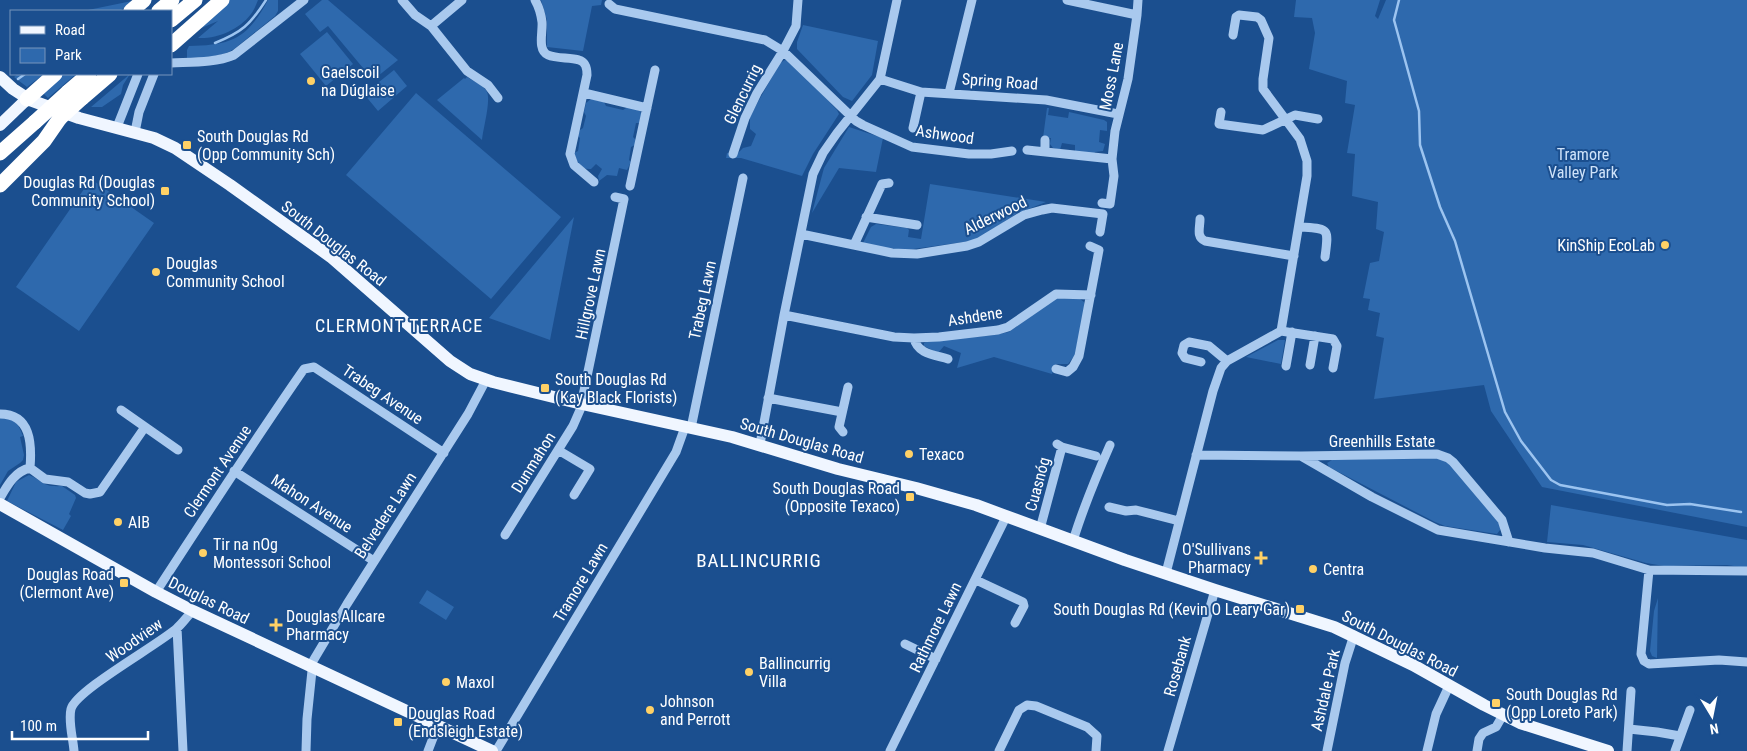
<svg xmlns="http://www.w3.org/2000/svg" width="1747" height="751" viewBox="0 0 1747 751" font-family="'Roboto Condensed',sans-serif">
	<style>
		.green { fill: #2e69ad }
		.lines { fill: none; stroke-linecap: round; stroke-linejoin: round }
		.stream { stroke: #9cc4f0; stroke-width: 2.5 }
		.minor { stroke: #a9c9ee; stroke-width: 9 }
		.major { stroke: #f0f6ff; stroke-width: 12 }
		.highway { stroke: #fff; stroke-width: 15 }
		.highway-bridge { stroke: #fff; stroke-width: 15 }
		.poi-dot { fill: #ffd166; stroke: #1b4f8f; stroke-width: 2 }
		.labels { text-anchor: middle; stroke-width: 4; stroke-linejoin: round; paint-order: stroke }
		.poi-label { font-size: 16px; fill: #fff; stroke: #1b4f8f; text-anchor: start }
		.street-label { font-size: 16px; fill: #fff; stroke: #1b4f8f }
		.park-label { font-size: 16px; fill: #cfe3fa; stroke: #1b4f8f }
		.neighbourhood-label { font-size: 18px; letter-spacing: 1px; fill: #fff; stroke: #1b4f8f }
		.quarter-label { font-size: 19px; letter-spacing: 1px; fill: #fff; stroke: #1b4f8f }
	</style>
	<rect width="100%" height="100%" fill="#1b4f8f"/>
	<!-- green -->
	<path class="green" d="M230,0H258C256,5 254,10 251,14C239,30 217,39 198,38L218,21L199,29Z
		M268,0H278V11L275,16L234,49C220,58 204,57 187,58V50L189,46C232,45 247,39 268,0Z
		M322,0H328L398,60L373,80L328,26L320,32L305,14Z
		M541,0H602L601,5L592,6L583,51L547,47V20Z
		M1296,0H1380L1375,16L1378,19L1386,0H1747V527L1542,487L1491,411L1484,385L1374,399L1384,338L1376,336L1380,313L1368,310L1370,299L1363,298L1370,263L1379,261L1384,232L1376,229L1378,202L1352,196L1355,154L1347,153L1355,105L1345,103L1347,81L1309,69L1315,33L1312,18L1294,17Z
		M132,1L120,11H86L88,10Z
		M803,25L878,41L872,75L852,101L843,97L797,49V42Z
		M327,32L353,64L326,86L300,54Z
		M785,60L792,62L837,110L839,114L813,154L802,176L741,158H726L727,153L736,155L743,148L751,146L756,134L750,129V116L780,63Z
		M394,70L407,86L378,111L364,94Z
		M18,74H44L27,87L14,77Z
		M62,74H76L48,98L43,93Z
		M130,74L123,85L121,94L102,107H91Z
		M467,77C473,81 484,85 487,92C491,101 483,129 482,140L437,100L464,78L465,79Z
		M416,93L561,217L491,299L346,175Z
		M591,99L604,102L606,106L623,110L628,107L640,111L642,116L640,123H636L633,137L636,140L635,145L631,147L629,160L631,162L627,170L619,168L617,176L607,175L599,181L598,176L602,169L596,164L591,169C581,170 576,161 574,153L578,151L580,138L578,136L580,130L583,128L586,116L584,112L586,103Z
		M1047,108H1049L1048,115L1068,118L1069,112L1104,120L1107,122V131L1100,130L1099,142L1105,144L1103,151L1095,152L1094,154L1075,151V145L1062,143L1060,150L1053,148L1050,144L1051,138H1043Z
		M849,127L883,138L876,172L839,168L812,213L824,168Z
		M91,179L154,223L79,331L16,287Z
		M930,184L1046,202L1016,214L984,235L971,241L906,250L887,248L863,243L871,227L876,224L907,228L909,230L908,237L921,239Z
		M574,217L550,340L489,318Z
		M1056,298L1080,299L1084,302L1085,306L1075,355L1068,364H1056L1052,374L994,357L957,368L961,353L944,346L938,353L924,346V343L928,341L994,335L1009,332Z
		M1278,340H1285L1281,364L1246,357Z
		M0,418C15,418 18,423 23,436L20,437L24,455L23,460L20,463L8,471L0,485Z
		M1437,458L1449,463L1500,524V530L1497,534L1445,526L1435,522L1329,467L1327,463L1332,460Z
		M29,475C46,482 41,487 62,486L75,495L76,498L69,514L71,516L63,530L7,501L16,482Z
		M1551,505L1747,540V568L1727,565L1664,566L1646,563L1583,545L1547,542Z
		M427,590L454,607L446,620L419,603Z
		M1658,598L1657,658L1652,656L1650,651L1654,611Z"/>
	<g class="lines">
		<!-- stream -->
		<path class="stream" d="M1399,0L1394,20L1419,111L1420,145L1440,207L1455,241L1505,412L1521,441L1551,480L1560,485L1667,505L1690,504L1741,512
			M215,43C242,32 250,25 266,0
			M18,79L25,74"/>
		<!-- minor -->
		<path class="minor" d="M402,0L415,15L431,26L467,71L488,85L498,98
			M535,0C539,7 541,14 542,22C543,32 537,50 548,55C557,59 570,57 579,60C586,62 587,68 587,75L570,154L574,165L594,182
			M1067,0L1137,15
			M609,4L615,9L765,40L783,51L856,121L863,125L912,147L969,154H991L1012,151
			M431,26L462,0
			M171,63C192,62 215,63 234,55L304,0
			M880,79L921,92L1046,100L1118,114
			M584,93L647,108
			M949,93L972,0
			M1221,112L1219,124L1263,130L1295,115L1318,119
			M117,127L138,74
			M913,128L921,92
			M135,132L139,112L154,74
			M1027,150L1112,159
			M1045,152V140
			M733,154L745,118L757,93L783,51L796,26L798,0
			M630,186L655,70
			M1102,203L1110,204L1114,176L1112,159L1115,131L1128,79L1137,15L1138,0
			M866,217L917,225
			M1200,219C1200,228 1196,237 1205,241L1294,256
			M1300,227C1329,229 1329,227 1325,257
			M801,234L892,253L917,254L967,246L979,242L1024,215L1042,210L1052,208L1103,214L1100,232
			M854,245L882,184L889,183
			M784,315L894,337L914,338L939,337L998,330L1008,327L1056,294L1091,295
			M1281,331L1333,339L1337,346L1333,368
			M914,338C917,354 935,355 948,359
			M1201,362L1185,358L1182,353L1184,345L1189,342L1209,346L1227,361
			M1310,365L1315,336
			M1286,366L1292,332
			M1056,369L1067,372L1073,367L1079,356L1099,250L1090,246
			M768,398L842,412
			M121,410L178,450
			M0,414C31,414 32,444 30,468
			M691,428L743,178
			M843,432L839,427L848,387
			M760,444L784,315L813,174L823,153L837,133L880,79L897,0
			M1057,444L1062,447L1096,456
			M558,450L590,469L574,495
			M1196,455L1301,456L1437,454L1448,458L1453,462L1502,520L1509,542
			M1301,456L1372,497L1438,530L1545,548L1593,553L1649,570L1747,571
			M234,471L374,561
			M0,498C7,486 15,471 30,468L45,479L68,482L85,493L90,494L100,492L145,427
			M1109,507L1126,511L1136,510L1179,521
			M1040,529L1062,447
			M505,535L573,426L580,410L624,199L615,197
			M1073,541C1083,508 1096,477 1110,445
			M1649,570L1641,654L1644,661L1649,664L1719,660L1747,662
			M1166,573L1213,391L1221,368L1227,361L1281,331L1307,176V161L1300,139L1263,89V79L1269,38L1261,20L1257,17L1239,15L1236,17L1233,35
			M976,580L1023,602L1024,606L1015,623
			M156,592C205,517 253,442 304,369L314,367L444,453
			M177,628L183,751
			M905,644L936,659
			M1629,729L1657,732L1680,736
			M74,751C73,738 68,721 71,709C76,690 158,645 177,628C183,623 187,616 193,611
			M306,751L307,719L313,661L347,604L468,414L486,380
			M428,751L438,725
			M496,751L676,452L685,427
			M890,751L1006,517
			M999,751L1019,710L1027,705L1036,706L1087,727L1097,736L1096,751
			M1168,751L1215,590
			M1327,751L1345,663L1354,635
			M1427,751L1436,714L1449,686
			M1477,751L1479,739L1483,733L1496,727L1503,715
			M1627,751L1631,691
			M1675,751L1690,710"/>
		<!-- major -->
		<path class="major" d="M0,77L13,89L30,100L79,118L154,138L175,148L230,185L331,257L450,361L470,374L493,382L582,404L732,437L838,469L916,488L976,505L1125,560L1215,590L1334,627L1413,665L1484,705L1520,723L1608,751
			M0,125L27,99
			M0,504L156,592L193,611L492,751"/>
		<!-- highway -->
		<path class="highway" d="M131,11L144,0
			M159,11L172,0
			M171,20L195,0
			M171,45L222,0
			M68,92L89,74
			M82,98L110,74
			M27,99L55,74
			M0,153L35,122
			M0,185L44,141L60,118"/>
		<!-- highway-bridge -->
		<path class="highway-bridge" d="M60,118L82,98
			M35,122L68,92"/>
	</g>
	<!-- markers -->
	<g class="poi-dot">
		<circle cx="311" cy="81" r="5"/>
		<rect x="182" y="140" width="10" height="10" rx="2.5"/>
		<rect x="160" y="186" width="10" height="10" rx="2.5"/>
		<circle cx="1665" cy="245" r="5"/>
		<circle cx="156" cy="272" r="5"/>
		<rect x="540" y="383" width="10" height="10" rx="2.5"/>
		<circle cx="909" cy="454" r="5"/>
		<rect x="905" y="492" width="10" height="10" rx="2.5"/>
		<circle cx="118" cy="522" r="5"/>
		<circle cx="203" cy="553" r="5"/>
		<path d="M1258.5 550.5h5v5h5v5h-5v5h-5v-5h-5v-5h5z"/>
		<circle cx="1313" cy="569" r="5"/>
		<rect x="119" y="578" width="10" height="10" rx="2.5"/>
		<rect x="1295" y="604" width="10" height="10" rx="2.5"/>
		<path d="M273.5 617.5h5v5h5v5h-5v5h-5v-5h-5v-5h5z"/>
		<circle cx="749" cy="672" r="5"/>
		<circle cx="446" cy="682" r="5"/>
		<rect x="1491" y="698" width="10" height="10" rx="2.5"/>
		<circle cx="650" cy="710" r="5"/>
		<rect x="393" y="717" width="10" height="10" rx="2.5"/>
	</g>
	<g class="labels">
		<!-- poi labels -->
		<g class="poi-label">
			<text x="321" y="78">Gaelscoil<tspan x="321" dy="18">na Dúglaise</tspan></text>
			<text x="197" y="142">South Douglas Rd<tspan x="197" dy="18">(Opp Community Sch)</tspan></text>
			<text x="155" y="188" text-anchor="end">Douglas Rd (Douglas<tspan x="155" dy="18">Community School)</tspan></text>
			<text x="1655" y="251" text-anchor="end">KinShip EcoLab</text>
			<text x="166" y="269">Douglas<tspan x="166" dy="18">Community School</tspan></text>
			<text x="555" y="385">South Douglas Rd<tspan x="555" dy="18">(Kay Black Florists)</tspan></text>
			<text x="919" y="460">Texaco</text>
			<text x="900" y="494" text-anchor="end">South Douglas Road<tspan x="900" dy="18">(Opposite Texaco)</tspan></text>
			<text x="128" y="528">AIB</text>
			<text x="213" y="550">Tir na nOg<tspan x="213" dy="18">Montessori School</tspan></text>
			<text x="1251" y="555" text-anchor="end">O'Sullivans<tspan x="1251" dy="18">Pharmacy</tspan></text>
			<text x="1323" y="575">Centra</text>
			<text x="114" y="580" text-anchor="end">Douglas Road<tspan x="114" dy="18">(Clermont Ave)</tspan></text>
			<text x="1290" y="615" text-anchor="end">South Douglas Rd (Kevin O Leary Gar)</text>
			<text x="286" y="622">Douglas Allcare<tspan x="286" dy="18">Pharmacy</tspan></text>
			<text x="759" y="669">Ballincurrig<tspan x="759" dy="18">Villa</tspan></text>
			<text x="456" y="688">Maxol</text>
			<text x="1506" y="700">South Douglas Rd<tspan x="1506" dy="18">(Opp Loreto Park)</tspan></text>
			<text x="660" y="707">Johnson<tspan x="660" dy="18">and Perrott</tspan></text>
			<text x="408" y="719">Douglas Road<tspan x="408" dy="18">(Endsleigh Estate)</tspan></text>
		</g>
		<!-- street labels -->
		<g class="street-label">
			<text transform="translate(1111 76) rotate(-79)" y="6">Moss Lane</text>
			<text transform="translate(1000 81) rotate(4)" y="6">Spring Road</text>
			<text transform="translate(742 94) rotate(-64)" y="6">Glencurrig</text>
			<text transform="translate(945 134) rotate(8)" y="6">Ashwood</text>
			<text transform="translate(995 215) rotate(-26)" y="6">Alderwood</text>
			<text transform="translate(334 243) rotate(38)" y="6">South Douglas Road</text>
			<text transform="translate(590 294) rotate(-78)" y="6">Hillgrove Lawn</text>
			<text transform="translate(702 300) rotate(-78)" y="6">Trabeg Lawn</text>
			<text transform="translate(975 316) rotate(-9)" y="6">Ashdene</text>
			<text transform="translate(383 394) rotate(34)" y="6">Trabeg Avenue</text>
			<text transform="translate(802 440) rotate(16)" y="6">South Douglas Road</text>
			<text x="1382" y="447">Greenhills Estate</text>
			<text transform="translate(533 462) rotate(-58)" y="6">Dunmahon</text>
			<text transform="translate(217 471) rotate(-56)" y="6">Clermont Avenue</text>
			<text transform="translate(1037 484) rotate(-75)" y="6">Cuasnóg</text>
			<text transform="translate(312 503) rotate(33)" y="6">Mahon Avenue</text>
			<text transform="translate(385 515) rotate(-57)" y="6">Belvedere Lawn</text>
			<text transform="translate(580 582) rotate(-59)" y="6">Tramore Lawn</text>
			<text transform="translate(209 600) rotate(26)" y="6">Douglas Road</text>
			<text transform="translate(935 627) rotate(-64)" y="6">Rathmore Lawn</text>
			<text transform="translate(134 640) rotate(-35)" y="6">Woodview</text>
			<text transform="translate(1400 643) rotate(27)" y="6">South Douglas Road</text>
			<text transform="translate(1177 666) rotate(-74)" y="6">Rosebank</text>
			<text transform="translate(1325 690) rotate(-77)" y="6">Ashdale Park</text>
		</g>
		<!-- park labels -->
		<g class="park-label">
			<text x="1583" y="160">Tramore<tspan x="1583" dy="18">Valley Park</tspan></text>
		</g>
		<!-- neighbourhood labels -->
		<g class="neighbourhood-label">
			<text x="399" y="332">CLERMONT TERRACE</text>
		</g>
		<!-- quarter labels -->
		<g class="quarter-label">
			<text x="759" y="567">BALLINCURRIG</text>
		</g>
	</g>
	<!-- legend -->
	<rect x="10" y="10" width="162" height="65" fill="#1b4f8f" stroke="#7695bc"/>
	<rect x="20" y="26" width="25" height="8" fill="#f0f6ff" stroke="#7695bc"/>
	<text x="55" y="35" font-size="15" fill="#ffffff">Road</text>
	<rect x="20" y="48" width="25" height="15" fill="#2e69ad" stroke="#7695bc"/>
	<text x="55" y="60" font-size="15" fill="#ffffff">Park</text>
	<!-- north arrow -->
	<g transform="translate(1712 716) rotate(170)" stroke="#1b4f8f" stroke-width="4" paint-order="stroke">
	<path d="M0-4L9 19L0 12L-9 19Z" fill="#ffffff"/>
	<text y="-8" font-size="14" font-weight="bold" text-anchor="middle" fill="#ffffff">N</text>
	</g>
	<!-- scale -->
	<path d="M12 731v8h136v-8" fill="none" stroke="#ffffff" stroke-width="2.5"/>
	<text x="20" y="731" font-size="15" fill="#ffffff" stroke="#1b4f8f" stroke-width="4" paint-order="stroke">100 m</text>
</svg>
